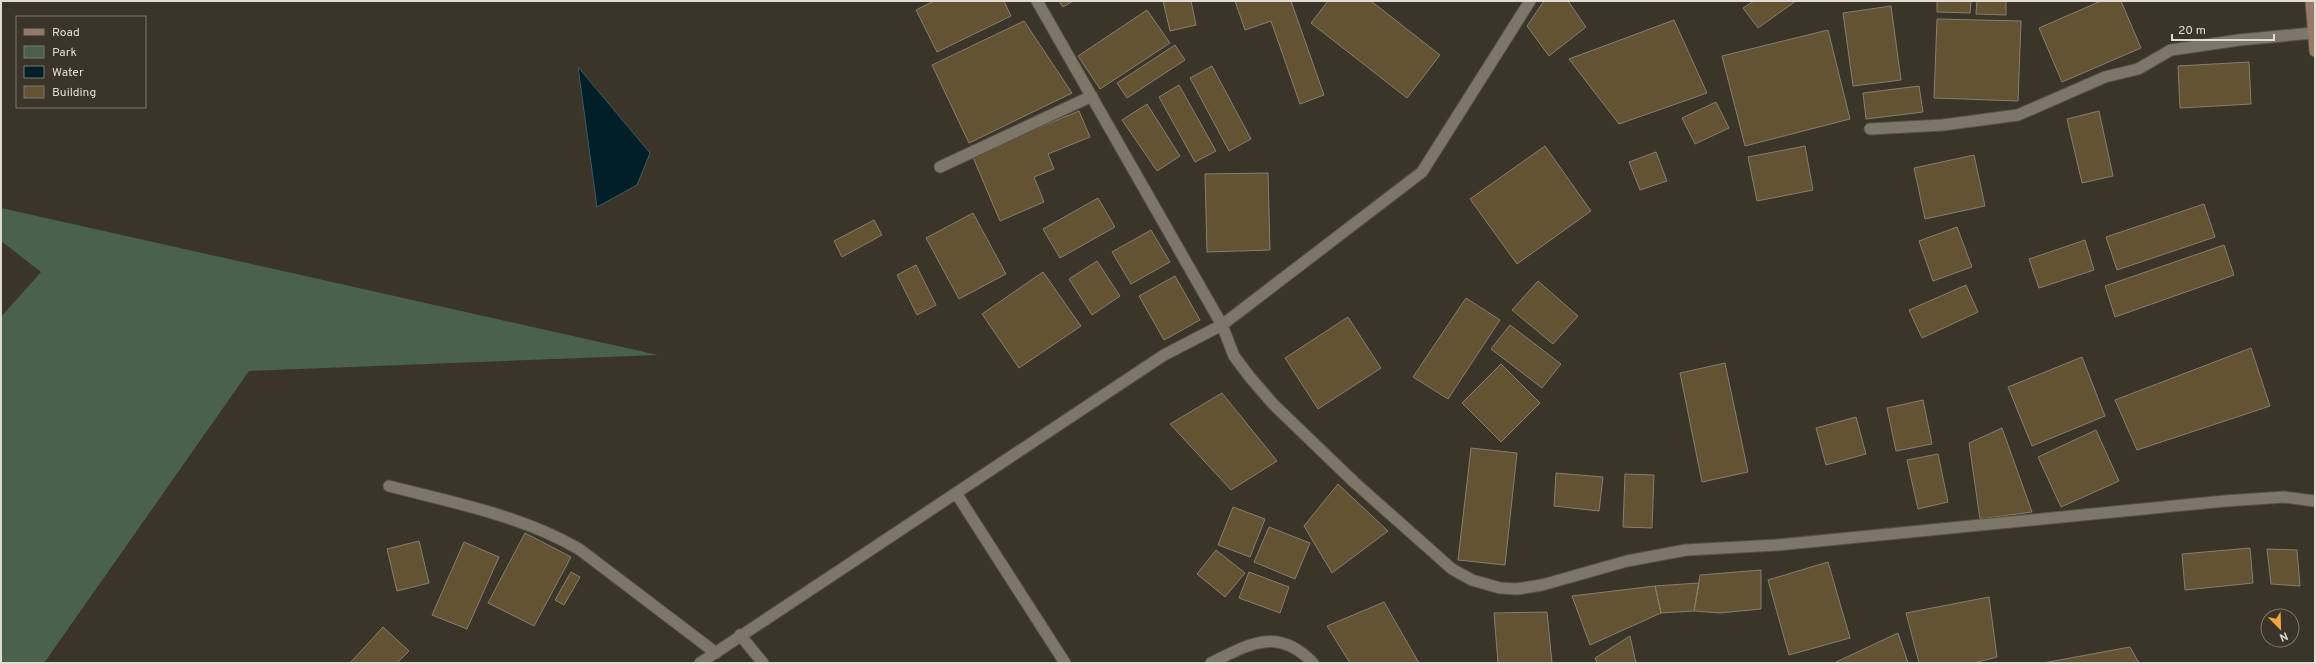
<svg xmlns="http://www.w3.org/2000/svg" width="2316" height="664" viewBox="0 0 2316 664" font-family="Overpass,sans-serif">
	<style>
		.green { fill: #4a624b }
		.water { fill: #001f28; stroke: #43585c }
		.building { fill: #635333; stroke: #867e71 }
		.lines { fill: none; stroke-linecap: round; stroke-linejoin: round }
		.minor-casing { stroke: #575248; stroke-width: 13 }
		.secondary-casing { stroke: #575248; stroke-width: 13 }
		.minor { stroke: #7d7669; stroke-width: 11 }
		.secondary { stroke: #967a67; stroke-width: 11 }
	</style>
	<rect width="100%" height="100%" fill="#3b3529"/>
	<!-- green -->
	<path class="green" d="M1,208L658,355L249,371L44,663H1V317L41,272L1,241Z"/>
	<!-- water -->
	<path class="water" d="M578,67L650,153L637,185L597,207Z"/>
	<!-- building -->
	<path class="building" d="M934,1H1004L1011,16L937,52L916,10Z
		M1059,1H1073L1063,7Z
		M1163,1H1191L1196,25L1170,31Z
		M1235,1H1291L1324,95L1300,104L1271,21L1245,30Z
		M1328,1H1371L1440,55L1407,98L1311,23Z
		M1544,1H1568L1586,27L1549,56L1527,26Z
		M1754,1H1796L1758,28L1743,8Z
		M1937,1H1971L1970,13L1937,12Z
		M1977,1H2006V15L1976,14Z
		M2101,1H2121L2141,48L2062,82L2039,28Z
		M1891,6L1901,80L1853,86L1843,13Z
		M1147,10L1170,43L1100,89L1078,56Z
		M1937,19L2021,21L2018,101L1934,98Z
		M1674,20L1707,93L1619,124L1569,59Z
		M1024,21L1072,93L969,143L932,65Z
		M1828,30L1850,119L1745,146L1722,56Z
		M1175,45L1185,60L1127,98L1117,83Z
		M2249,62L2251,104L2180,108L2178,66Z
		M1212,66L1251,139L1229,151L1190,78Z
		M1179,85L1216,151L1195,162L1159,97Z
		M1919,86L1923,112L1866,119L1863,93Z
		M1716,102L1729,128L1695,144L1682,118Z
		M1147,104L1180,156L1157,171L1122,120Z
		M1079,111L1090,137L1048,154L1054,169L1034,177L1044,202L1000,221L972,155Z
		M2099,111L2113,176L2082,183L2067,119Z
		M1545,146L1591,211L1517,264L1470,199Z
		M1805,146L1813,190L1757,201L1748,157Z
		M1656,152L1667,181L1640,190L1629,162Z
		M1974,155L1985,206L1925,219L1914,168Z
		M1268,173L1270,250L1207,252L1205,174Z
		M1098,198L1115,227L1060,258L1043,229Z
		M2204,204L2215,237L2117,270L2106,237Z
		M973,213L1006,274L959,299L926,238Z
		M874,220L882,235L842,257L834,241Z
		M1957,227L1972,267L1933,281L1919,241Z
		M1151,230L1170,262L1131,284L1112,252Z
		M2085,240L2094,270L2039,288L2029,259Z
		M2224,245L2234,275L2115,317L2105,286Z
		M1097,261L1120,296L1092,315L1069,279Z
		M916,265L936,305L917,315L897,275Z
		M1043,272L1081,326L1019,368L982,314Z
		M1175,276L1200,320L1164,340L1139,296Z
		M1538,281L1578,316L1553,344L1512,310Z
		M1966,285L1978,312L1922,338L1909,310Z
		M1466,298L1500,320L1448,399L1413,377Z
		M1348,317L1381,368L1318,409L1285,358Z
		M1510,325L1561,364L1542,388L1491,349Z
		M2251,348L2270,406L2137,450L2115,400Z
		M2082,357L2105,416L2032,446L2008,387Z
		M1725,363L1748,472L1702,482L1680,373Z
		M1501,364L1540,403L1501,442L1462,403Z
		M1222,393L1277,461L1231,490L1170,424Z
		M1923,400L1932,444L1896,451L1887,408Z
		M1856,417L1866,454L1826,465L1816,428Z
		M2002,428L2032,512L1980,519L1969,443Z
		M2096,430L2119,481L2061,507L2038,457Z
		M1471,448L1517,453L1505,565L1458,560Z
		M1938,454L1948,502L1918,509L1907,460Z
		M1556,473L1603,477L1599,511L1554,506Z
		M1625,474L1654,475L1652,528L1623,527Z
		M1338,484L1388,531L1332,573L1304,526Z
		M1233,507L1265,519L1250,557L1218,545Z
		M1269,527L1310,543L1295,579L1254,562Z
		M525,533L571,557L534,626L488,603Z
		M419,541L429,583L397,591L387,549Z
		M464,542L499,557L467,629L432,615Z
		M2250,548L2253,583L2185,590L2182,554Z
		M2267,549L2297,550L2300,586L2271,584Z
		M1216,550L1245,573L1225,597L1197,574Z
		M1828,562L1850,638L1789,655L1768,580Z
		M1761,570V609L1720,613L1694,611L1700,575Z
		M571,572L580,577L564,605L555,600Z
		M1249,572L1289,587L1280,613L1239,598Z
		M1699,583L1694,611L1661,613L1655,586Z
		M1655,586L1661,613L1590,645L1572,596Z
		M1989,597L1997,657L1974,663H1919L1906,613Z
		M1384,602L1419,663H1350L1327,626Z
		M1547,612L1552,663H1498L1494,613Z
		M383,627L409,651L397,663H350Z
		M1898,633L1908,663H1834Z
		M1630,636L1636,663H1597L1595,658Z
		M2130,647L2139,663H2043Z"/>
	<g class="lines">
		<!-- minor casing -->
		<g class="minor-casing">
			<path id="minor" d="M1530,1L1422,172L1222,325L1234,356L1249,376L1273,404L1354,482L1452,569L1472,580L1500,588L1517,589L1542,585L1627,561L1686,550L1777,545L2225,501L2284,497L2315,501
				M1870,129L1943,125L2018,115L2105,77L2138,69L2171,50L2239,40L2313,33
				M940,167L1092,96
				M389,486C454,503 520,515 579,549L716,653
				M956,493L1065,663
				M740,635L763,663
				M700,663L1164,355L1222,325L1037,1
				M1211,663C1249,644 1278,626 1313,663"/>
		</g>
		<!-- secondary casing -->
		<g class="secondary-casing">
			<path id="secondary" d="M2311,1L2315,51"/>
		</g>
		<!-- minor -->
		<use href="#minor" class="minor"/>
		<!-- secondary -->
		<use href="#secondary" class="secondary"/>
	</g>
	<!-- border -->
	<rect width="2316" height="664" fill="none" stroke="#e0dcd4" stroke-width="4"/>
	<!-- legend -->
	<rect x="16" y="16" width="130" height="92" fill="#3b3529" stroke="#7d786d"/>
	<rect x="24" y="29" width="20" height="6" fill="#967a67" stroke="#7d786d"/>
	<text x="52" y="36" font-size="12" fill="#e0dcd4">Road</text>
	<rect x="24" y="46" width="20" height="12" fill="#4a624b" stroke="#7d786d"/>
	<text x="52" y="56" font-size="12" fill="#e0dcd4">Park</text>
	<rect x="24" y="66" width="20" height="12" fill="#001f28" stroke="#7d786d"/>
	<text x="52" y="76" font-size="12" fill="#e0dcd4">Water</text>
	<rect x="24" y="86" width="20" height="12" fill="#635333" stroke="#7d786d"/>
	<text x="52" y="96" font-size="12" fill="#e0dcd4">Building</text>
	<!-- north arrow -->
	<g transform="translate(2280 628) rotate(157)"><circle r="19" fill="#3b3529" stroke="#7d786d"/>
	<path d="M0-3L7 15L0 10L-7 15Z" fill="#f2a541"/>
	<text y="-6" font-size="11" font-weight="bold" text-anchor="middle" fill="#e0dcd4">N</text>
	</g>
	<!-- scale -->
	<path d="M2172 34v6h102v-6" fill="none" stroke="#e0dcd4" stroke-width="2"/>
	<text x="2178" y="34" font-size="12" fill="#e0dcd4" stroke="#3b3529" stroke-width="3" paint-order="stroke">20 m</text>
</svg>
